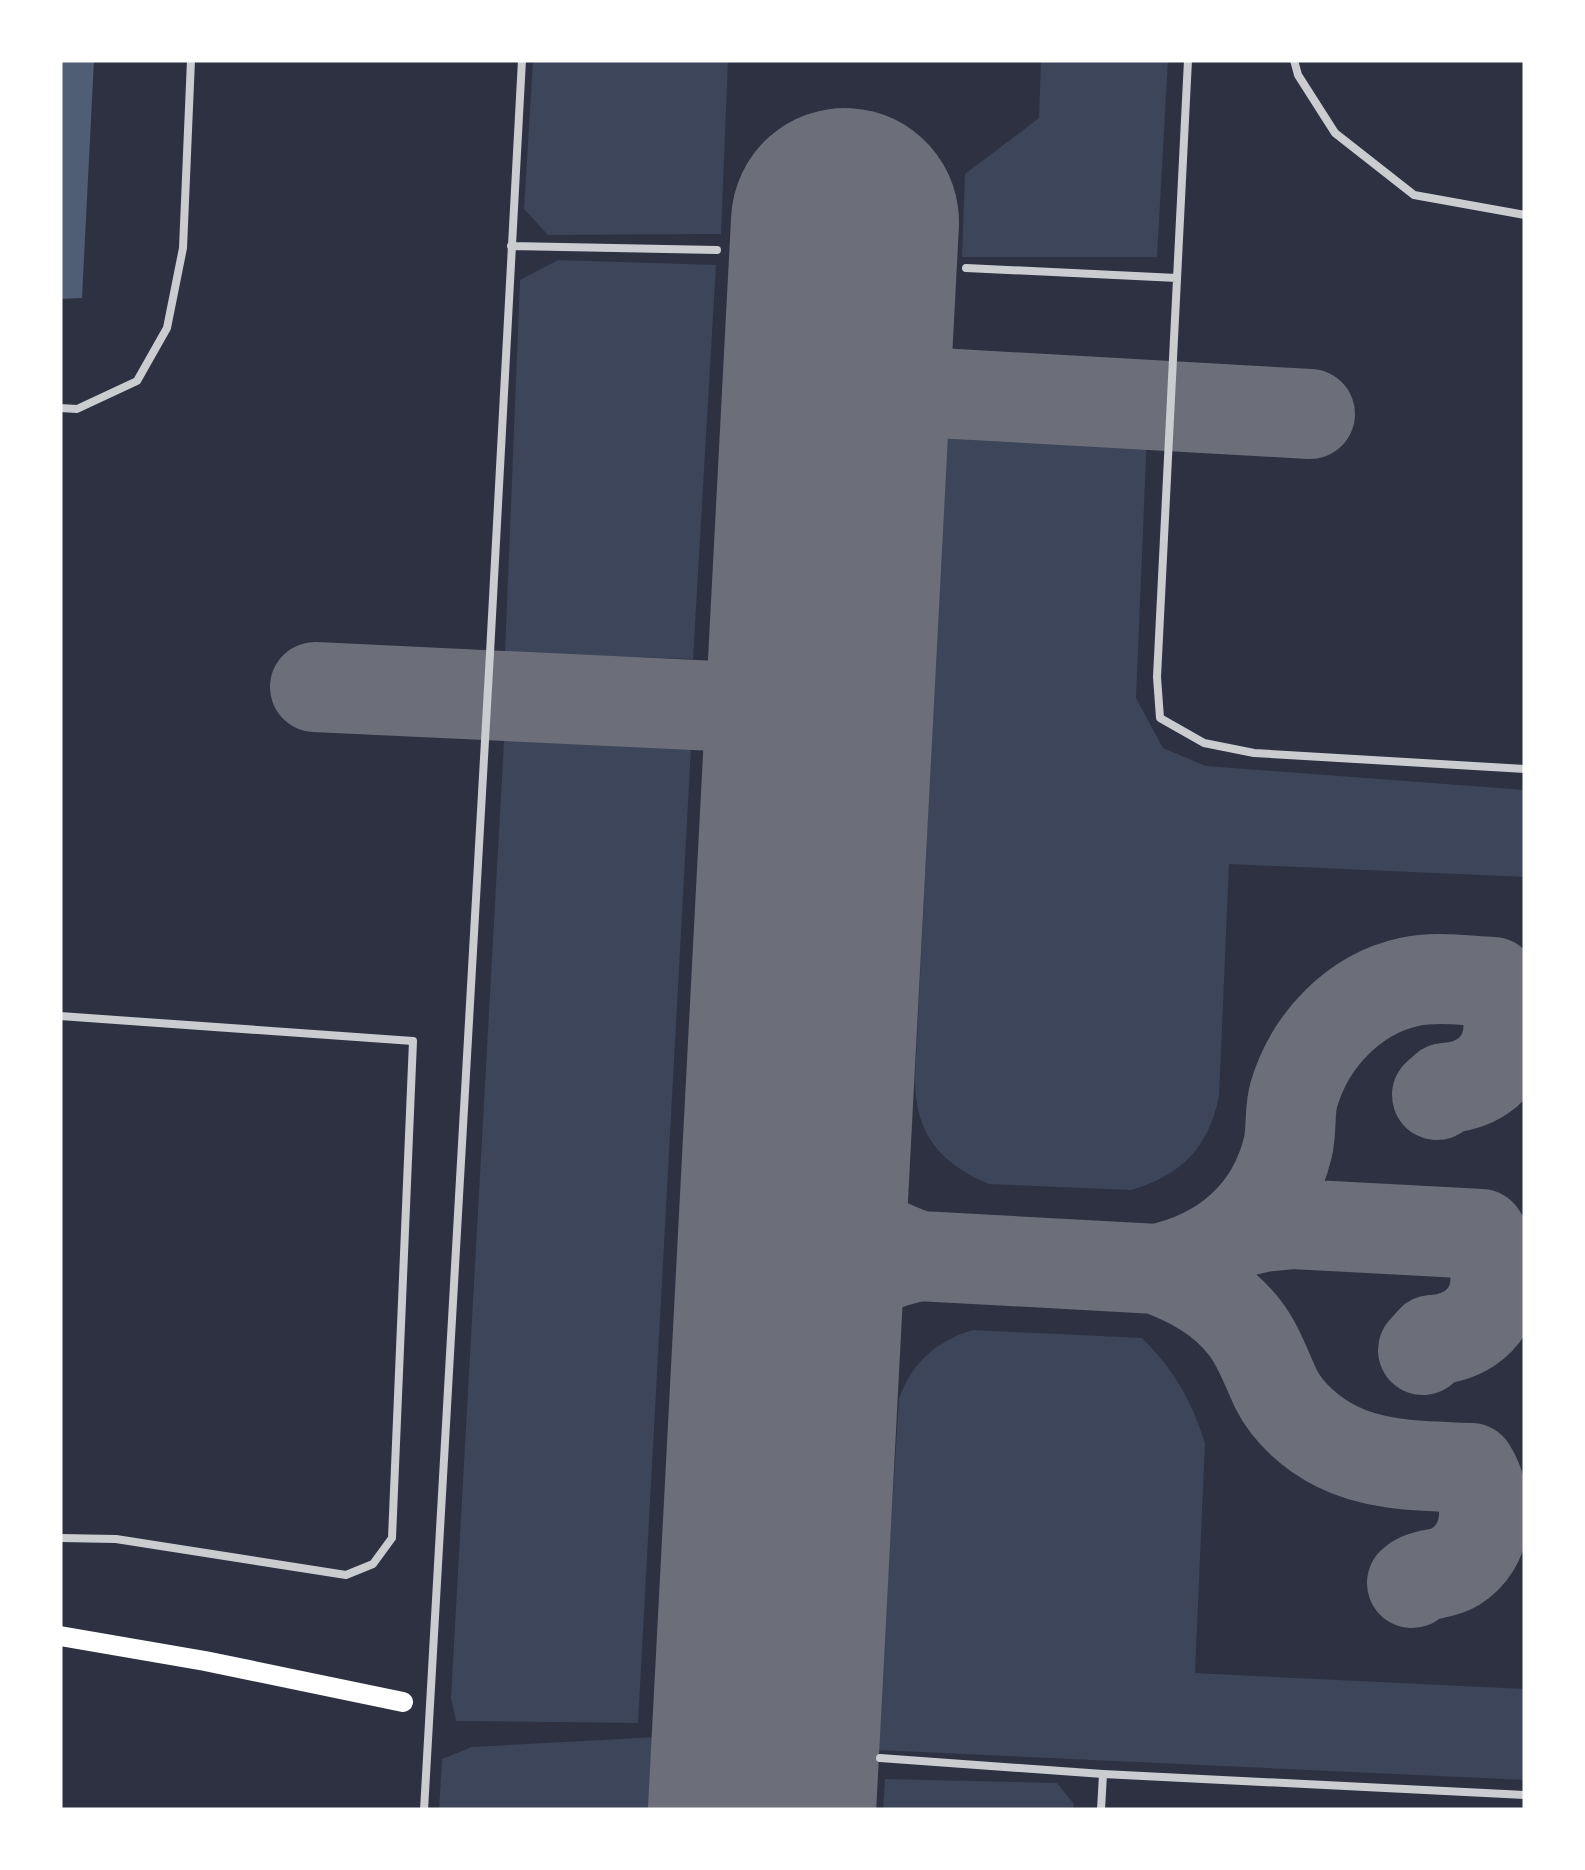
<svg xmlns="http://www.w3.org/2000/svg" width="1585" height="1870" viewBox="0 0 1585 1870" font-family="Montserrat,sans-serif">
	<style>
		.green { fill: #3c4559 }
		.water { fill: #4f5d75 }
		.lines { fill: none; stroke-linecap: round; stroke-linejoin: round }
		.taxiway { stroke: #6c6f7a; stroke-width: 90 }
		.runway { stroke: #6c6f7a; stroke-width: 228 }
		.service { stroke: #caccd0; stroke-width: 8 }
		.secondary { stroke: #fff; stroke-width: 20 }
	</style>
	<rect width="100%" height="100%" fill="#2d3142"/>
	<!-- green -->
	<path class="green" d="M533,60H728L721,234L548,235L524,209Z
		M1041,60H1168L1157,257H962L965,174L1039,118Z
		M558,260L716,265L693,659L505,653L520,280Z
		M947,424L1147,435L1136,698L1163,748L1206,766L1525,790V877L1229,864L1219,1096C1209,1147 1181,1176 1131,1190L989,1184C940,1164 915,1133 915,1080Z
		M505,723L692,730L638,1723L456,1721L451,1698Z
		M973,1330L1142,1338C1173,1368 1192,1401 1205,1443L1195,1673L1525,1689V1780L877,1750L899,1398C913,1362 936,1341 973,1330Z
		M657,1737L653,1810H439L442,1759L472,1747Z
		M885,1779L1057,1783L1074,1804L1073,1810H883Z"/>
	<!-- water -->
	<path class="water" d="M60,60H94L82,298L60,299Z"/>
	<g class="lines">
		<!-- taxiway -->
		<path class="taxiway" d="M831,489C866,445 886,418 938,393L1310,414
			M315,687L737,707C777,724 802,750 815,792
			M737,707C778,697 804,676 823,639
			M798,1130C815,1198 853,1234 919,1256L1157,1269C1191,1282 1222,1298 1245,1328C1259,1346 1266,1368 1276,1389C1288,1413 1312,1434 1336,1446C1377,1467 1425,1466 1471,1468C1490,1499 1491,1545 1455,1567C1441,1576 1424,1572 1412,1583
			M1237,1233L1262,1227L1293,1224L1481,1234C1512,1281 1492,1336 1432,1340L1423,1350
			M1157,1269C1223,1255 1272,1213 1288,1147C1292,1129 1289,1111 1294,1094C1310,1040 1354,994 1409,982C1437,976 1466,981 1493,982C1526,1028 1504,1085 1445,1088L1437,1095
			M785,1372C809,1305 849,1270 919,1256"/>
		<!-- runway -->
		<path class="runway" d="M762,1810L845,222"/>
		<!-- service -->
		<path class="service" d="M1188,60L1157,677L1160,718L1204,743L1254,753L1525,769
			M1294,60L1298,75L1335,133L1414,195L1525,215
			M511,246L717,250
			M966,268L1177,278
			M60,408L77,409L137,381L167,328L183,248L191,60
			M60,1016L413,1041L392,1538L373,1564L346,1575L116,1539L60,1538
			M880,1758L1103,1774L1525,1795
			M424,1810L490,653L522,60
			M1101,1810L1103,1774"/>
		<!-- secondary -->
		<path class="secondary" d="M60,1636L205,1661L403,1702"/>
	</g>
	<!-- border -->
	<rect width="1585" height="1870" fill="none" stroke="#ffffff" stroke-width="125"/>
</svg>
